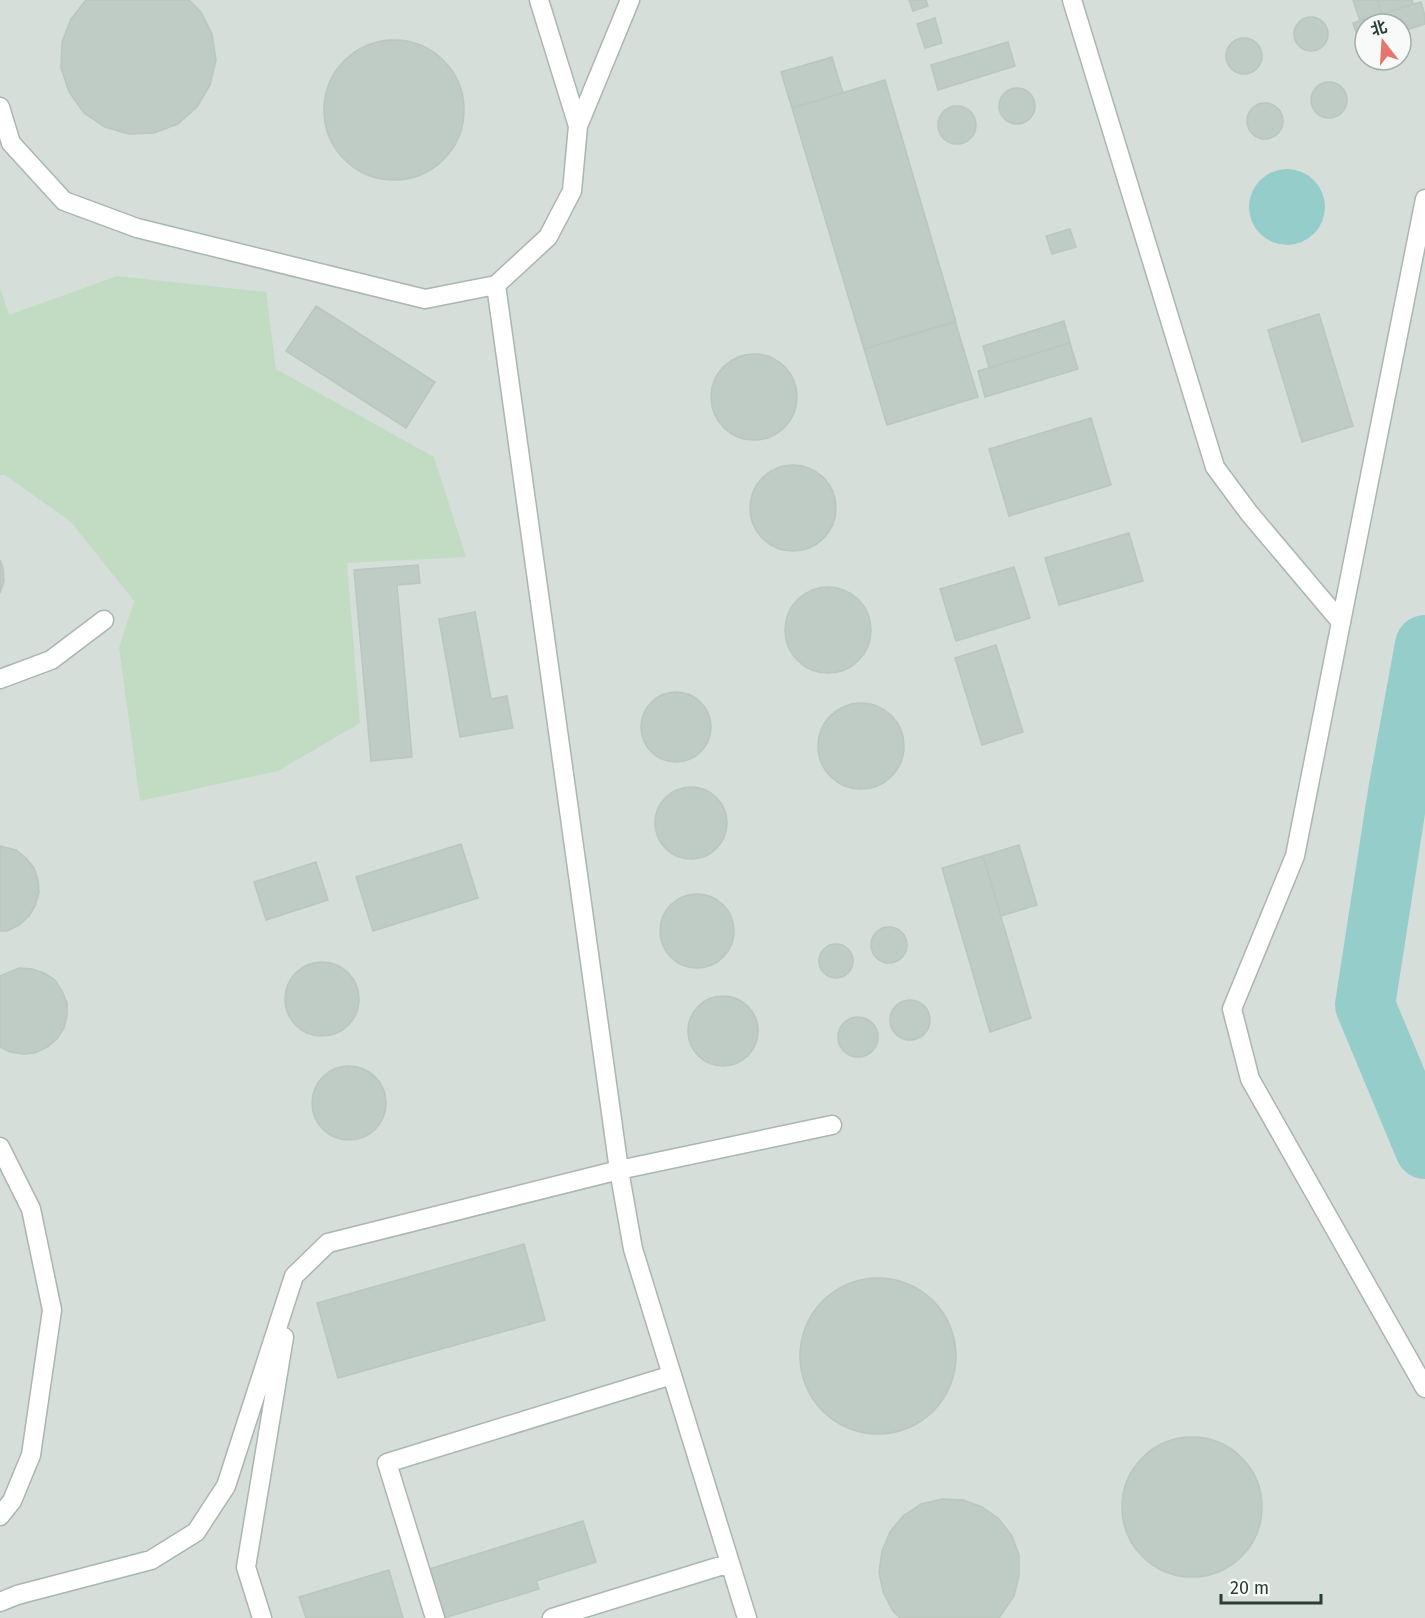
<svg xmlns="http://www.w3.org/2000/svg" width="1425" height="1618" viewBox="0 0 1425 1618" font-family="'Fira Sans','Noto Sans SC',sans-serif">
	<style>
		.built { fill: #d5ded8; fill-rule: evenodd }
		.green { fill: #c2dcc4 }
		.water { fill: #95cdcb }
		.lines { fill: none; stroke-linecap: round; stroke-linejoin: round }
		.river { stroke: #95cdcb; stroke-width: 60 }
		.building { fill: #bfcbc5; stroke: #b9c7bf; stroke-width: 1.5 }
		.lane-casing { stroke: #aab6af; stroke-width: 21 }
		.street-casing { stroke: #aab6af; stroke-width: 21 }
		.lane { stroke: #fff; stroke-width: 18 }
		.street { stroke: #fff; stroke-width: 18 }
	</style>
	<rect width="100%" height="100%" fill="#e7eee9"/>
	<!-- built -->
	<path class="built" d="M0,0H1425V1618H0ZM1365,24H1401V60H1365Z"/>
	<!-- green -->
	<path class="green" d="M117,276L266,292L276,369L434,457L466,557L347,563L360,723L278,771L140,801L119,648L134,601L71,522L5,475H0V287L9,315Z"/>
	<!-- water -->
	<path class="water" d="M1249 207a38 38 0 1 1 76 0a38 38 0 1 1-76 0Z"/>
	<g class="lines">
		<!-- river -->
		<path class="river" d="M1425,645L1398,792L1365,1005L1425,1149"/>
	</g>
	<!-- building -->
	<path class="building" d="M86,0H189L201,12L212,34L216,60L210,85L197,107L178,124L154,133L129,134L105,127L84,113L69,92L61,68L62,42L71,19Z
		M909,0H926L928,6L913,11Z
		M1353,0H1377L1382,14L1360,21Z
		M1377,0H1412L1413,4L1382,14Z
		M1421,2L1425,16V24L1401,32V24H1365V43L1360,45L1353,23Z
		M1294 34a17 17 0 1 1 34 0a17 17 0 1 1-34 0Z
		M935,18L942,43L925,48L917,24Z
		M1226 56a18 18 0 1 1 36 0a18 18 0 1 1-36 0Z
		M324 110a70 70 0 1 1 140 0a70 70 0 1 1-140 0Z
		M1008,42L1015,66L938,90L931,65Z
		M832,57L843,93L792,108L781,72Z
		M885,80L956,322L864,349L792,108Z
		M1311 100a18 18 0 1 1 36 0a18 18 0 1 1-36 0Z
		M999 106a18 18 0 1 1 36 0a18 18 0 1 1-36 0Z
		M1247 121a18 18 0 1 1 36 0a18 18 0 1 1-36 0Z
		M938 125a19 19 0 1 1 38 0a19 19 0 1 1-38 0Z
		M1070,229L1076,247L1052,254L1046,236Z
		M316,306L435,382L406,428L286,351Z
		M1319,314L1353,426L1302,442L1268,330Z
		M955,321L978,397L887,425L864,349Z
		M1064,321L1070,343L989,368L983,346Z
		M1070,343L1078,369L985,397L978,371Z
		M711 397a43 43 0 1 1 86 0a43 43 0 1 1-86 0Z
		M1091,418L1111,485L1009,516L989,449Z
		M750 508a43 43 0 1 1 86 0a43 43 0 1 1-86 0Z
		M1129,533L1143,581L1059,605L1045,558Z
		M0,560L3,568L4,581L0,593Z
		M418,565L420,583L397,585L412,757L371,761L354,570Z
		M1014,567L1030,618L956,641L940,589Z
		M785 630a43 43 0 1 1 86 0a43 43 0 1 1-86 0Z
		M475,612L491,699L507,696L513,728L460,737L439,619Z
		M996,645L1023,732L982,745L955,658Z
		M641 727a35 35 0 1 1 70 0a35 35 0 1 1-70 0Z
		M818 746a43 43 0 1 1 86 0a43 43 0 1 1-86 0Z
		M655 823a36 36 0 1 1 72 0a36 36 0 1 1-72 0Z
		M461,844L478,898L373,931L356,877Z
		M1019,845L1037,905L1001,916L983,856Z
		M0,846L16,850L26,858L34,868L38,880L39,893L35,906L29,916L19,925L7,931H0Z
		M983,856L1031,1018L990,1032L942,868Z
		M316,862L328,900L266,920L254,882Z
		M660 931a37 37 0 1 1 74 0a37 37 0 1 1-74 0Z
		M871 945a18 18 0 1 1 36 0a18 18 0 1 1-36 0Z
		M819 961a17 17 0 1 1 34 0a17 17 0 1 1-34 0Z
		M285 999a37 37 0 1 1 74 0a37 37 0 1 1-74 0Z
		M19,968L32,969L44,973L55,980L62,991L67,1003V1016L64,1028L57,1039L47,1047L35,1053L23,1054L10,1052L0,1047V976Z
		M688 1031a35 35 0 1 1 70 0a35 35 0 1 1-70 0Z
		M890 1020a20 20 0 1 1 40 0a20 20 0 1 1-40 0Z
		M838 1037a20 20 0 1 1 40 0a20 20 0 1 1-40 0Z
		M312 1103a37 37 0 1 1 74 0a37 37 0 1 1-74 0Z
		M524,1244L545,1320L338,1378L317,1303Z
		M800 1356a78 78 0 1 1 156 0a78 78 0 1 1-156 0Z
		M1122 1507a70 70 0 1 1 140 0a70 70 0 1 1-140 0Z
		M942,1499L963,1500L982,1507L999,1519L1012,1536L1019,1555V1576L1014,1596L999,1618H900L893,1611L883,1592L879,1572L882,1551L890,1532L903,1516L921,1504Z
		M583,1521L596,1562L536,1581L539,1589L444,1618L429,1569Z
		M389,1570L403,1618H306L299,1597Z"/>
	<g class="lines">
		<!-- lane casing -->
		<g class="lane-casing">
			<path id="lane" d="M1072,0L1215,467L1249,513L1341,622
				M0,107L11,143L64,201L137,228L425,299L496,285L548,237L572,191L578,126L539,0
				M578,126L630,0
				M496,285L619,1170L633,1249L747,1618
				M1341,622L1425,199
				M0,679L51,660L104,620
				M0,1147L31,1209L52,1310L31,1455L12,1501L0,1516
				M0,1602L17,1595L151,1560L196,1532L226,1486L294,1276L328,1243L619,1170L832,1125
				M262,1618L246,1567L284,1337
				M435,1618L387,1463L672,1375
				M552,1618L730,1563"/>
		</g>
		<!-- street casing -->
		<g class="street-casing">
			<path id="street" d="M1341,622L1295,856L1232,1009L1250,1079L1425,1388"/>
		</g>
		<!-- lane -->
		<use href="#lane" class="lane"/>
		<!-- street -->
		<use href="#street" class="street"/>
	</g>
	<!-- north arrow -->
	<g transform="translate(1383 42) rotate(343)"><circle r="28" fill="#f7faf8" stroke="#a4afaa" stroke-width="1.5"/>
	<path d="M0-4.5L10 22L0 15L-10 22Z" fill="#e5756d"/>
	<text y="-9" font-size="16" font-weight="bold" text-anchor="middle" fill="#273f34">北</text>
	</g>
	<!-- scale -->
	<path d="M1221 1594v9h100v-9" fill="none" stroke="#273f34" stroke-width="3"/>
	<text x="1230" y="1594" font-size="18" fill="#273f34" stroke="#f7faf8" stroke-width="4.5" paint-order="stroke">20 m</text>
</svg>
